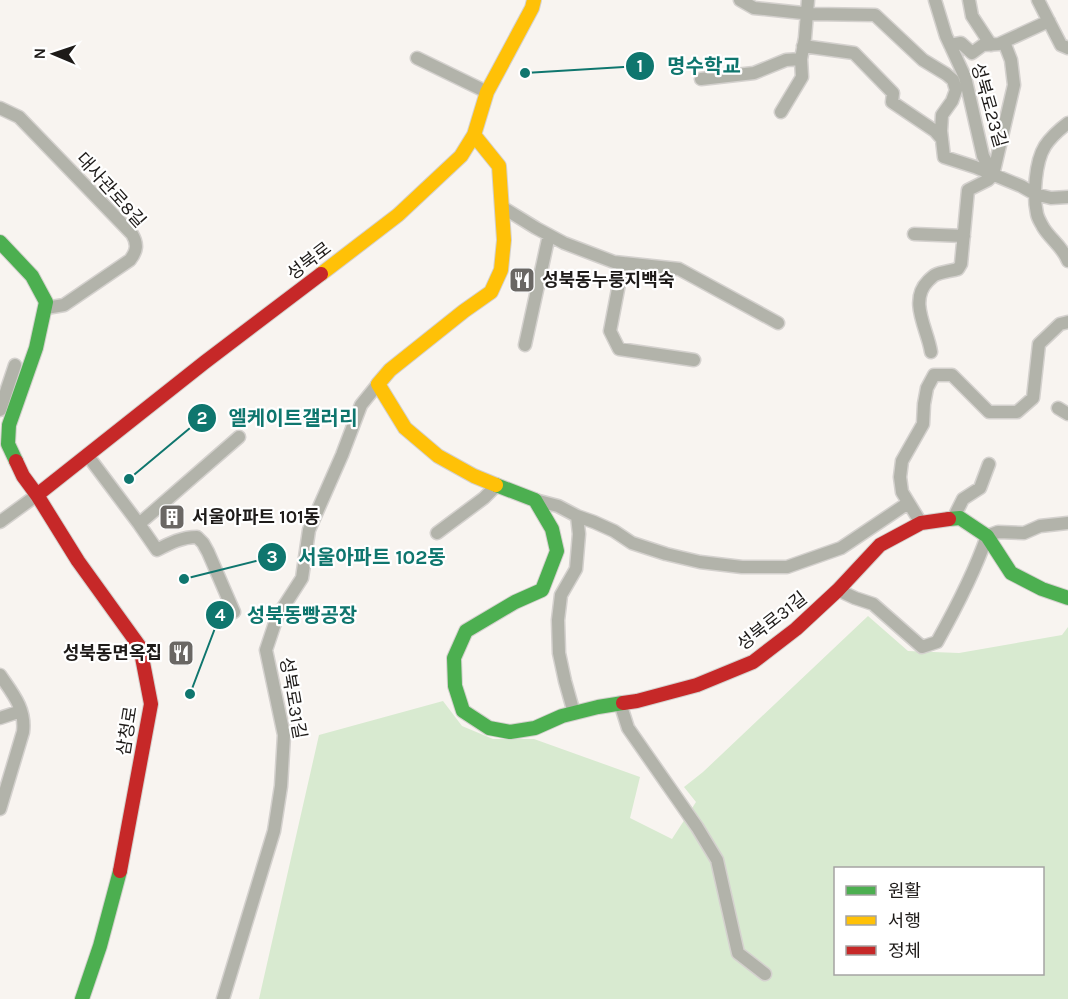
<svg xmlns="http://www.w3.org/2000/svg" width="1068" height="999" viewBox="0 0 1068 999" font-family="Karla,'Noto Sans KR',sans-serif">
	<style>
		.green { fill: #d8ead0; fill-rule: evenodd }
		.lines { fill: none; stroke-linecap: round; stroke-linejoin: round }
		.street-casing { stroke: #d4d1ce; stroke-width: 15 }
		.fast-casing { stroke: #d4d1ce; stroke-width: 16 }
		.slow-casing { stroke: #d4d1ce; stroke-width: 16 }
		.jam-casing { stroke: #d4d1ce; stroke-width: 16 }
		.street { stroke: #b2b3aa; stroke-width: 12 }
		.fast { stroke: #4caf50; stroke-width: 14 }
		.slow { stroke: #ffc107; stroke-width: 14 }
		.jam { stroke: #c62828; stroke-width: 14 }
		.labels { text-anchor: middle; stroke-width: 4.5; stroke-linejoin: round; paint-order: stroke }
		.street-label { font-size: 18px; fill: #1e1b19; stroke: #fff }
		.poi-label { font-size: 18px; font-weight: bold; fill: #1e1b19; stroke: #fff; text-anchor: start }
		.leader { fill: none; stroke: #0f766e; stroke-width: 2 }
		.callout-dot { fill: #0f766e; stroke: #fff; stroke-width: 2 }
		.mark-label { font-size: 18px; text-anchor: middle; font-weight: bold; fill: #fff }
		.callout-label { font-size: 20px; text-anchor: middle; font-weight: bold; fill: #0f766e; stroke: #fff; stroke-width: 4.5; stroke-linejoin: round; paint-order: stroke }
	</style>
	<rect width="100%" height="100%" fill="#f8f4f0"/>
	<!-- green -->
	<path class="green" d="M868,616L908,651L959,653L1062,635L1068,627V999H259L319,735L443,701L462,726L493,739H534L640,777L630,818L672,839L696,802L684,787L703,772ZM836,868H1042V974H836Z"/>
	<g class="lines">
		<!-- street casing -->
		<g class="street-casing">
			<path id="street" d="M740,0L754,8L812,14L875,15L923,60L946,74L953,80L956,90L952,101L942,115L941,131L944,157L975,167L1021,186L1035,194L1051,198L1068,197
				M935,0L946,36L965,77L983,156L993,175
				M969,0L972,16L991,45
				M1038,0L1061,45L1068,48
				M950,45L961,43L972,53L983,45L999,44L1049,21
				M803,46L854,53L893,93L892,102L935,131L942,139
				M417,58L487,92
				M701,79L754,73L786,60L801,59
				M0,108L19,117L132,234C138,244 137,251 130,260L64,305L46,308
				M781,112L802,77L801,59L805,38L808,0
				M1068,123C1060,129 1051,137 1045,146C1035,162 1033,196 1037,214C1038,219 1041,223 1043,227C1050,239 1063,247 1068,261
				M993,175L1014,85L1011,60L1004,42
				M502,207L536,228L564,243L614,262L679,269L778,323
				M914,234L964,236
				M623,263L610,331L619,349L694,360
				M525,345L549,235
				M931,352C928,330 908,301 928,281C930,279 933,276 935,275C941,272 951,271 958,269L961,264L968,190L988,180L993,175
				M1058,408L1068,414
				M0,410L15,365
				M88,456L139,524L239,437
				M535,500L558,506L577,516L594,522L614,531L632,543L666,554L700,562L742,567H787L841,548L908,503
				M953,519L963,499L980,488L989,464
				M0,522L37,495
				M921,523L902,492L900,477L902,461L923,424L924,404L927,388L934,375H952L989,412H1017L1033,398L1039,344L1060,324L1068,322
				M139,524L157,550C170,543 182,537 197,537L203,543L208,552L234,612
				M437,533L484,498L497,485
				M838,590L855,598L873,604L922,647L937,642C956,608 974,574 987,536L998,532L1024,533L1040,526L1068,523
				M0,675C13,694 26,709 23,732L0,809
				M620,703L628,728L697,827L717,860L738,953L765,974
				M574,713L565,681L559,653L558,620L561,595L576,569L579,534L577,516
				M0,718L21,711
				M223,999L274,831L281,786L284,735L266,650L277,617L302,578L309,530L342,455L361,405L378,384"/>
		</g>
		<!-- fast casing -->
		<g class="fast-casing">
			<path id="fast" d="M0,242L32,276L46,302L36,348L9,425L8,444L16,461
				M496,485L535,500L552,529L557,551L542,590L515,602L466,631L454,658L455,686L463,711L489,728L510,732L535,728L562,716L598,707L623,703
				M949,519L960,518L987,536L1011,573L1042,589L1068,598
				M82,999L100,946L120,871"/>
		</g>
		<!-- slow casing -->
		<g class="slow-casing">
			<path id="slow" d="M474,135L499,166L504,240L501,270L491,292L464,311L390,370L378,384L405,428L438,456L474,476L496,485
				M321,274L398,215L461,156L474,135L487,92L532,8L534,0"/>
		</g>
		<!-- jam casing -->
		<g class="jam-casing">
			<path id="jam" d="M16,461L23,476L37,495L78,561L140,647L151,704L120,871
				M37,495L205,362L321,274
				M623,703L637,701L697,685L753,662L796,629L838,590L880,545L921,523L949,519"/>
		</g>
		<!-- street -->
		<use href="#street" class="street"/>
		<!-- fast -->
		<use href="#fast" class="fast"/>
		<!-- slow -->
		<use href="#slow" class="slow"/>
		<!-- jam -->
		<use href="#jam" class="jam"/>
	</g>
	<!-- icons -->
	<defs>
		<g id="restaurant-square" transform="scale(1.35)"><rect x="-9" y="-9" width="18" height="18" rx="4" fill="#6a6764" stroke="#fff"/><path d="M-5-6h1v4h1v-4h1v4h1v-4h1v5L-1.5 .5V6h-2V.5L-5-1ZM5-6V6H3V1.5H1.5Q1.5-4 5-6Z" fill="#fff"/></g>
		<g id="building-square" transform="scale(1.35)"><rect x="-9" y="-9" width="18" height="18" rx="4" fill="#6a6764" stroke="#fff"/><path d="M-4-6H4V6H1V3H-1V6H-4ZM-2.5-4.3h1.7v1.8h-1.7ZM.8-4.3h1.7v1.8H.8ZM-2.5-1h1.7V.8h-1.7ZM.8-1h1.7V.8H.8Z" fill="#fff"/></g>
	</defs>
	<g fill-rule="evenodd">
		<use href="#restaurant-square" x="522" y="280"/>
		<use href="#building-square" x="172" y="517"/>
		<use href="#restaurant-square" x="181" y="653"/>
	</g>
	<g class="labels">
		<!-- street labels -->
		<g class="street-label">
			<text transform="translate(989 105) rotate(74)" y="6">성북로23길</text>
			<text transform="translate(111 190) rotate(48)" y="6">대사관로8길</text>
			<text transform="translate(309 261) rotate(-37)" y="6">성북로</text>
			<text transform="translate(772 621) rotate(-38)" y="6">성북로31길</text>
			<text transform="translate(293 698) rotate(80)" y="6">성북로31길</text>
			<text transform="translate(127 731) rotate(-81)" y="6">삼청로</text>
		</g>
		<!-- poi labels -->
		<g class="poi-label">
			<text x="542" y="286">성북동누룽지백숙</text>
			<text x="192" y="523">서울아파트 101동</text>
			<text x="162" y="659" text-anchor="end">성북동면옥집</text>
		</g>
	</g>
	<!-- callouts -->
	<path class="leader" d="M525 73L640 66M129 479L202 418M184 579L272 557M190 694L220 615"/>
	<g class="callout-dot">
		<circle cx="525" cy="73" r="6"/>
		<circle cx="129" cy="479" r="6"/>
		<circle cx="184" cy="579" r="6"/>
		<circle cx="190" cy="694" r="6"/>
		<circle cx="640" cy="66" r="15"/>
		<circle cx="202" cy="418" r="15"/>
		<circle cx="272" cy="557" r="15"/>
		<circle cx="220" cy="615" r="15"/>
	</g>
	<g class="mark-label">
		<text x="640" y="72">1</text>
		<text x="202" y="424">2</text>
		<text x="272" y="563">3</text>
		<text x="220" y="621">4</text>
	</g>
	<g class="callout-label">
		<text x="704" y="73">명수학교</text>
		<text x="293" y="425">엘케이트갤러리</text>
		<text x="372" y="564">서울아파트 102동</text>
		<text x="302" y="622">성북동빵공장</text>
	</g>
	<!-- legend -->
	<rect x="834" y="867" width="210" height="108" fill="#ffffff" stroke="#a5a4a3" stroke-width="1.5"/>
	<rect x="846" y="886" width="30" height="9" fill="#4caf50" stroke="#a5a4a3" stroke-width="1.5"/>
	<text x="888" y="897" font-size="18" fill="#1e1b19">원활</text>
	<rect x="846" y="916" width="30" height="9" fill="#ffc107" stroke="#a5a4a3" stroke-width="1.5"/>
	<text x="888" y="927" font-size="18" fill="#1e1b19">서행</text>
	<rect x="846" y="946" width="30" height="9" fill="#c62828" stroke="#a5a4a3" stroke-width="1.5"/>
	<text x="888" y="957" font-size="18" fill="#1e1b19">정체</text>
	<!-- north arrow -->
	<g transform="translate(54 54) rotate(272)" stroke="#ffffff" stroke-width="4.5" paint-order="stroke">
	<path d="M0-4.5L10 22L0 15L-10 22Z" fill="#1e1b19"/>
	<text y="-9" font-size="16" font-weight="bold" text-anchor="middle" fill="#1e1b19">N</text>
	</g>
</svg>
